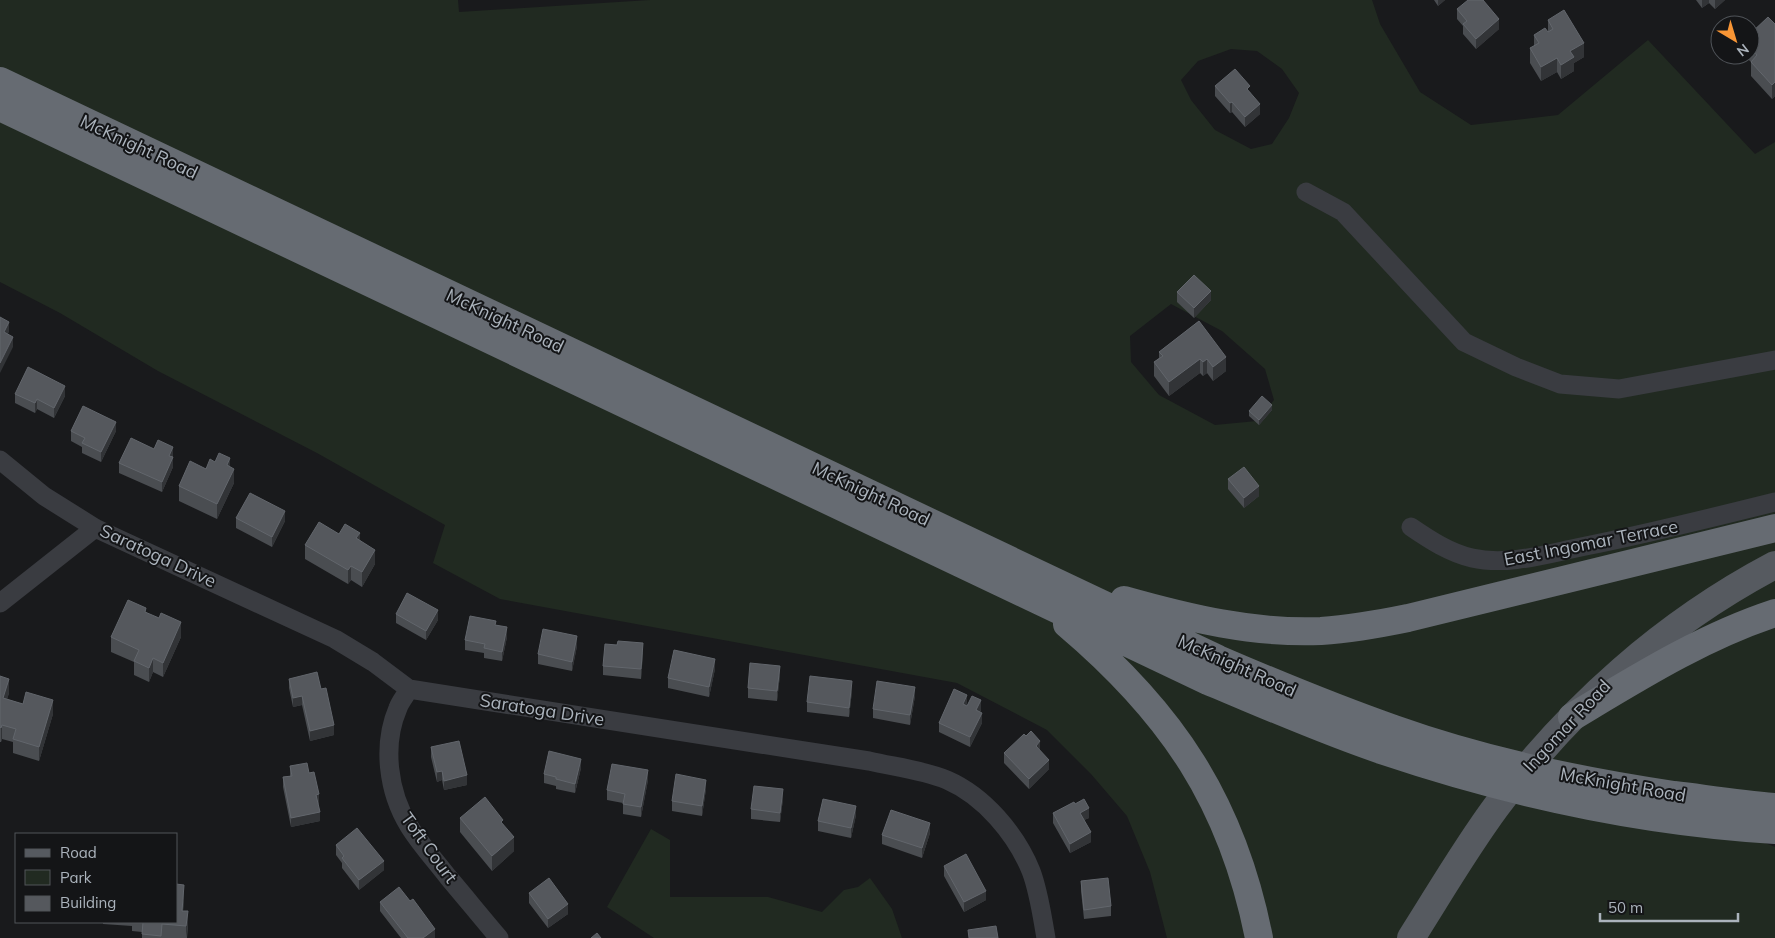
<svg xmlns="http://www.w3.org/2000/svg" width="1775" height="938" viewBox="0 0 1775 938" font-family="Mulish,sans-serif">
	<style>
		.green { fill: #212a21; fill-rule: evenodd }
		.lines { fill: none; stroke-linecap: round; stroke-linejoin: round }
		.street { stroke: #3a3c41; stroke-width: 19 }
		.primary { stroke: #565a60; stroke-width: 28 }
		.highway { stroke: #666b72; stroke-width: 28 }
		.wall { fill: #4a4d51 }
		.shaded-wall { fill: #323437 }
		.building { fill: #55585d; stroke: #62666c }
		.labels { text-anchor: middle; stroke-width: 4; stroke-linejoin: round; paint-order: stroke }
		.street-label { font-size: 18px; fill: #abb3bc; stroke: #141517 }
	</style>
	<rect width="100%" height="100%" fill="#191a1c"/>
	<!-- green -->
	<path class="green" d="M0,0H458L459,12L650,0H1372L1380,24L1420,92L1471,125L1558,115L1648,40L1755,154L1775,142V807L1765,843L1775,847V938H1167L1150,872L1127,816L1091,774L1047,730L957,683L500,599L433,563L445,525L317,453L158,371L60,313L0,282V107L1395,730L0,81ZM1231,49L1257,51L1282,69L1299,93L1289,118L1272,144L1251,149L1215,130L1191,100L1181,80L1198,61ZM1171,304L1222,331L1265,369L1274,400L1257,421L1215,425L1159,395L1131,362L1130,336Z
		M651,829L670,840V897H768L822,912L844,890L858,887L870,878L892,909L902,938H654L607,907Z"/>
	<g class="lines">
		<!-- street -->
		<path class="street" d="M1306,192L1343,212L1464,342L1516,367L1560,384L1619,389L1775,360
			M0,460L44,496L95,528L335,639L373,662L409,689L869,761C895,767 923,770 947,780C984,796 1016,834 1031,871C1039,892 1042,916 1046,938
			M1411,527C1430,540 1450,553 1472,558C1508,566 1546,554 1581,547C1647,534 1711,518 1775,502
			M0,603L95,528
			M409,689C406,695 400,702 398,708C382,745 388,792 409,826C420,844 435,860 448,877C465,897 482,918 499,938"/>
		<!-- primary -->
		<path class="primary" d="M1411,938C1439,894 1465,849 1496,807C1570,707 1665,623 1775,565"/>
		<!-- highway -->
		<path class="highway" d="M0,81L1218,659C1276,684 1334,708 1394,729C1484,761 1579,781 1674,795C1707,799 1741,804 1775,807
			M0,107L1208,681C1266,705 1324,731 1384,751C1509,793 1643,822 1775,830
			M1124,600C1188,618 1254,634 1321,631C1350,629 1379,624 1408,618L1775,528
			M1067,624C1172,713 1232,802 1259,938
			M1572,717C1637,678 1702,637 1775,613"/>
	</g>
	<!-- wall -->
	<path class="wall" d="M1434,0H1445L1438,6Z
		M1696,0H1725L1715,9L1709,3L1702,8Z
		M1457,9L1499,29L1476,49L1463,34V26L1457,19Z
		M1548,20L1584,57L1574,63V71L1561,79L1557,72L1541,81L1530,63V48L1534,46V35L1548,32Z
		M1775,24V96L1772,99L1751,76V62L1744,55H1750V34Z
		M1215,86L1250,92L1260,114L1245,127L1232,112L1230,113L1215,96Z
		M1177,292L1211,300L1194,318L1177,302Z
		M1199,321L1226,371L1213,381L1207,373L1203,376L1200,373L1169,396L1154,376V362L1159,358V352Z
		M15,394L65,396L54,418L37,409L35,413L15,403Z
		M1272,410L1259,425L1249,416V411Z
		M71,431H116L101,462L82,453V447L71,441Z
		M154,449L173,456V467L162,492L119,473V463Z
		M215,462L230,467L234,483L217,519L179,501V486Z
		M1228,479L1259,496L1244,508L1228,489Z
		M236,518L285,521L272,547L236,528Z
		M339,534L360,540L375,564L362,587L351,580L348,584L305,559V545Z
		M146,612L181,637L163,677L153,672L149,682L134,675V662L111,652V637Z
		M396,614L438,620L426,640L396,623Z
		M496,625L507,637L502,661L484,658V653L465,650V640Z
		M617,645L643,653L641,679L603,675V666Z
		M577,646L572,671L538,664V654Z
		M715,669L709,697L668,688V678Z
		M780,675L777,701L748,698V688Z
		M0,676L9,693L7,699L53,714L39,761L13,753V742L2,739L1,742H0Z
		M289,679L321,689L334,735L310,741L302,705L293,707L289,688Z
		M852,691L849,717L807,712V702Z
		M915,696L910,725L873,718V709Z
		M967,704L966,706L981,710L980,712L982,723L970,747L939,732V723Z
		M431,747L467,785L444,790L442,780L437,782L431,757Z
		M1004,753L1049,769L1029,789L1004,763Z
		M290,766L309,773L319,804H318L320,821L291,827L283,787V777L290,776Z
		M581,768L575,793L556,789V786L544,783V774Z
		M648,780L641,817L623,814V803L607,800V790Z
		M706,789L702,816L672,811V801Z
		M783,799L780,822L751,819V809Z
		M1075,804L1089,818L1084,820L1091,842L1070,853L1053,823V813Z
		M856,815L851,838L818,831V821Z
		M460,818L503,824L514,851L492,871L460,832Z
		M930,833L922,858L882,844V835Z
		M336,845L384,870L359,890L342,868V863L336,855Z
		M944,866L986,900L964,912L944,876Z
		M1081,881L1111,906V916L1084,919L1081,891Z
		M529,893L568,914L548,928L529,903Z
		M184,899L183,911L188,925L187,938H142V932L132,931V926L103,924V922H176Z
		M380,902L435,938H401L380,911Z"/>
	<!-- shaded-wall -->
	<path class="shaded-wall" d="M1438,0H1445L1438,6Z
		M1702,0H1709V3L1702,8Z
		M1715,0H1725L1715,9Z
		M1499,19V29L1476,49V39Z
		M1584,43V57L1574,63V71L1561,79V65L1570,51Z
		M1557,58V72L1541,81V67Z
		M1775,82V96L1772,99V85Z
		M1232,102V112L1230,113V103Z
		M1260,104V114L1245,127V117Z
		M1211,291V300L1194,318V308Z
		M9,322V332L4,342V332Z
		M13,337V347L0,373V363Z
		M1226,357V371L1213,381V367Z
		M1200,359V373L1169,396V382Z
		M1207,359V373L1203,376V362Z
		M65,386V396L54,418V408Z
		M37,399V409L35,413V403Z
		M1272,405V410L1259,425V420Z
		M116,422V431L101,462V452Z
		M173,447V467L162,492V482L169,456Z
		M230,458V472L227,465Z
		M234,469V483L217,519V504Z
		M1259,486V496L1244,508V498Z
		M285,511V521L272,547V537Z
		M360,533V547L356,538Z
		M375,550V564L362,587V572Z
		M351,566V580L348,584V570Z
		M438,610V620L426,640V631Z
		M181,622V637L163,677V663Z
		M507,627V637L502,661V652Z
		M577,636V646L572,671V662Z
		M643,643V653L641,679V669Z
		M153,658V672L149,682V668Z
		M715,659V669L709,697V687Z
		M780,666V675L777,701V691Z
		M9,679V693L3,713V698Z
		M852,681V691L849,717V708Z
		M915,687V696L910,725V715Z
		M967,695V704L963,714V704Z
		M302,696V705L293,707V698Z
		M53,700V714L39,761V747Z
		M981,700V710L976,720V710Z
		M982,713V723L970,747V737Z
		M2,725V739L1,742V728Z
		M334,725V735L310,741V731Z
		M1040,741V751L1036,746Z
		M581,759V768L575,793V784Z
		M1049,760V769L1029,789V779Z
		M648,770V780L641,817V807Z
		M442,771V780L437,782V772Z
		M467,775V785L444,790V781Z
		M706,780V789L702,816V806Z
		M783,789V799L780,822V813Z
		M319,794V804H316V795Z
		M856,806V815L851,838V828Z
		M1089,808V818L1080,822V813Z
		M320,812V821L291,827V818Z
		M930,823V833L922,858V848Z
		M1091,832V842L1070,853V844Z
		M514,837V851L492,871V856Z
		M384,861V870L359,890V880Z
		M184,885V899L182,925V911Z
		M986,891V900L964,912V902Z
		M568,904V914L548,928V919Z
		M188,911V925L186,938V926Z
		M435,929V938H423Z"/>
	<!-- building -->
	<path class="building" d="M1468,0H1483L1499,19L1476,39L1463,24L1467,21L1457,9Z
		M1564,10L1584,43L1570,51L1574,57L1561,65L1557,58L1541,67L1530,48L1539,43L1534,35L1545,28L1548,32L1553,29L1548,20Z
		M1768,17L1775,24V82L1772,85L1751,62L1757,55L1750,47V34Z
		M1235,69L1250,86L1247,89L1260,104L1245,117L1232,102L1230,103L1215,86Z
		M1194,275L1211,291L1194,308L1177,292Z
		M0,317L9,322L4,332L13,337L0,363Z
		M1199,321L1226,357L1213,367L1207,359L1203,362L1200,359L1169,382L1154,362L1163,356L1159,352Z
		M28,367L65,386L54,408L37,399L35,403L15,394Z
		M1262,396L1272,405L1259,420L1249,411Z
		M83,406L116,422L101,452L82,443L85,438L71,431Z
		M131,438L154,449L158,440L173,447L169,456L173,457L162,482L119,463Z
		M219,453L230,458L227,465L234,469L217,504L179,486L190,461L206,469L210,459L215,462Z
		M1244,467L1259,486L1244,498L1228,479Z
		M250,493L285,511L272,537L236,518Z
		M319,522L339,534L345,524L360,533L356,538L375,550L362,572L351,566L348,570L305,545Z
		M407,593L438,610L426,631L396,614Z
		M128,600L146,608L145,612L159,618L161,613L181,622L163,663L153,658L149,668L134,661L139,650L111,637Z
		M470,616L496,621L495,625L507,627L502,652L484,648L485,644L465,640Z
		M543,629L577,636L572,662L538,654Z
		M618,641L643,643L641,669L603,666L605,644L617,645Z
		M674,650L715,659L709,687L668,678Z
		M750,663L780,666L777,691L748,688Z
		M317,672L321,689L326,688L334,725L310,731L302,696L293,698L289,679Z
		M0,676L9,679L3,698L23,704L26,692L53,700L39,747L13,739L16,729L2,725L1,728L0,727Z
		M810,676L852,681L849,708L807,702Z
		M877,681L915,687L910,715L873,709Z
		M954,689L967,695L963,704L967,706L972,696L981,700L976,710L982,713L970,737L939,723Z
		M1031,731L1040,741L1036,746L1049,760L1029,779L1004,753L1024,734L1026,736Z
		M459,741L467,775L444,781L442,771L437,772L431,747Z
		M549,751L581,759L575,784L556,779V777L544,774Z
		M307,763L309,773L314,772L319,794L316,795L320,812L291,818L283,777L292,776L290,766Z
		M612,764L648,770L641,807L623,804L625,794L607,790Z
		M676,774L706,780L702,806L672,801Z
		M754,786L783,789L780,813L751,809Z
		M485,797L503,820L501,822L514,837L492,856L460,818Z
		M823,799L856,806L851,828L818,821Z
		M1084,799L1089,808L1080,813L1091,832L1070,844L1053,813L1074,802L1075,804Z
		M891,810L930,823L922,848L882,835Z
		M357,828L384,861L359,880L342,858L344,856L336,845Z
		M966,854L986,891L964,902L944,866Z
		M549,878L568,904L548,919L529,893Z
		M1108,878L1111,906L1084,910L1081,881Z
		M176,884L184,885L182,911H188L186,926L162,924L161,936L142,934L143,922H176Z
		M399,887L410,901L413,899L435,929L423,938H408L380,902Z
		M996,926L998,938H969L968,930Z
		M597,933L601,938H591Z"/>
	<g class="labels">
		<!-- street labels -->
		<g class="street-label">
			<text transform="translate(139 147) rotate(25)" y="6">McKnight Road</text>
			<text transform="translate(505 321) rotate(25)" y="6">McKnight Road</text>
			<text transform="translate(871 494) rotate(25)" y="6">McKnight Road</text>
			<text transform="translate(1591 543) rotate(-11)" y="6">East Ingomar Terrace</text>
			<text transform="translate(158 556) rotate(25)" y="6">Saratoga Drive</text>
			<text transform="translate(1237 666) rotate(24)" y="6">McKnight Road</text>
			<text transform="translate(542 710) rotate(9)" y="6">Saratoga Drive</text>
			<text transform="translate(1567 726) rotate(-47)" y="6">Ingomar Road</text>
			<text transform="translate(1623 785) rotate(10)" y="6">McKnight Road</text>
			<text transform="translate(429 848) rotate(54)" y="6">Toft Court</text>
		</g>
	</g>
	<!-- legend -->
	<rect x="15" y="833" width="162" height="90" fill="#141517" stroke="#505459"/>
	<rect x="25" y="849" width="25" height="8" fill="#565a60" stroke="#505459"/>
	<text x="60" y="858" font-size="15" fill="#abb3bc">Road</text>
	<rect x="25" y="870" width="25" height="15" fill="#212a21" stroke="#505459"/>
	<text x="60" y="883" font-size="15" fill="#abb3bc">Park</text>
	<rect x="25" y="896" width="25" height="15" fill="#55585d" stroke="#505459"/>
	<text x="60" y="908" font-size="15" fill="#abb3bc">Building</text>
	<!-- north arrow -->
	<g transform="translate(1735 40) rotate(142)"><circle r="24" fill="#141517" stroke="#505459"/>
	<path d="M0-4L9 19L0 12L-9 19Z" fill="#f89535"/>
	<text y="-8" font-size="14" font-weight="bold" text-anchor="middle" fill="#abb3bc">N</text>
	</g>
	<!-- scale -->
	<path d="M1600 913v8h138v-8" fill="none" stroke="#abb3bc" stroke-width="2.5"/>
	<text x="1608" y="913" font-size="15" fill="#abb3bc" stroke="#141517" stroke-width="4" paint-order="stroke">50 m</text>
</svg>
